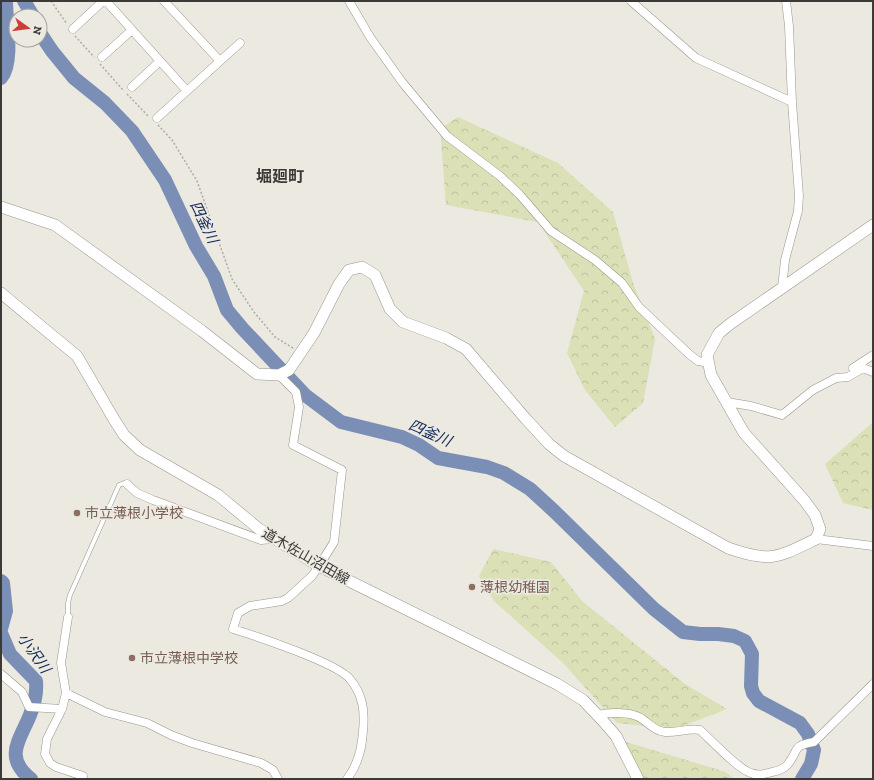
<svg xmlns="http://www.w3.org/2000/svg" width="874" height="780" viewBox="0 0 874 780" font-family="'Zilla Slab','Noto Sans JP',serif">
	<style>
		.forest { fill: url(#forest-crowns) }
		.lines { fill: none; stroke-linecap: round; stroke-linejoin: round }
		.river { stroke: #7b8fb6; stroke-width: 14 }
		.lane-casing { stroke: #98958e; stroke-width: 5 }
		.street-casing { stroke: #98958e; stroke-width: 9 }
		.secondary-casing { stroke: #98958e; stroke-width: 12 }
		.path { stroke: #adaba5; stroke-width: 1.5; stroke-dasharray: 2 2; stroke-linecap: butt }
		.lane { stroke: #fff; stroke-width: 4 }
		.street { stroke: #fff; stroke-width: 8 }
		.secondary { stroke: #fff; stroke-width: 11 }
		.education-dot { fill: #8d6e63; stroke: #ece9e1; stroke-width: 1.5 }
		.labels { text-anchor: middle; stroke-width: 3.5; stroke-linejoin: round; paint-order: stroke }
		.education-label { font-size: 14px; fill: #785e54; stroke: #ece9e1; text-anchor: start }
		.street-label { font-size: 14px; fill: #3b3a37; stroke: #ece9e1 }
		.water-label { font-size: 15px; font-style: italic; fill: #122859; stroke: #ece9e1 }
		.quarter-label { font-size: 16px; font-weight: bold; fill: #3b3a37; stroke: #ece9e1 }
	</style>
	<defs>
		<pattern id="forest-crowns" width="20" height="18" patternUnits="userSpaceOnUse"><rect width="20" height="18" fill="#dbe0b7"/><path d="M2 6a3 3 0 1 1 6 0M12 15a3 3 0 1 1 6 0" fill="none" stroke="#bdc19e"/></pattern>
	</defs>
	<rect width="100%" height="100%" fill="#ece9e1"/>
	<!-- forest -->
	<path class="forest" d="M458,117L558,163L613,212L633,283L655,339L643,403L615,427L585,390L567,353L584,291L538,222L446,205L440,129Z
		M873,422V510L843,503L825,464Z
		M493,549L551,562L582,601L685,684L727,709L675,729L617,723L564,664L494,601L479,576Z
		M616,739L726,772L734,779H637Z"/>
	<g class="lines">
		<!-- river -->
		<path class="river" d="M24,1L33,16
			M40,33L52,51L74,78L105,103L132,131L165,180L196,246L214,276L227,310L242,328L305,395L341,422L402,437L419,445L438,458L487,467L504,473L530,489L554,511L654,609L683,632L700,634H718L734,636L745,641L752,654L751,686L753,693L759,701L800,723L808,734L814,750L811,764L802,779
			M1,78C14,63 6,20 6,1
			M1,581L3,583L6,611L1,629
			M1,633L10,654L36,681C37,693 35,703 30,715C20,740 3,757 31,779"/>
		<!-- lane casing -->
		<g class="lane-casing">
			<path id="lane" d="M68,617V603L70,595L119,485L124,483L127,484"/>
		</g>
		<!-- street casing -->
		<g class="street-casing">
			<path id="street" d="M106,1L187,91
				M164,1L220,61
				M349,1L370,37L402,82L447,136L500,176L520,195L551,231L595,260L622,283L639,307L689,354L698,361L709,363
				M631,1L696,58L792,102
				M73,29L103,1
				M102,57L132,30
				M132,87L160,61
				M157,118L240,43
				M782,288L785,260L798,211L799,196L792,102L789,26L786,1
				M853,368L873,355
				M279,375L296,392L299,407L293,445L342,470L334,542L319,566L312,576L288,598L282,601L250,606L238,613L233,629C256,636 337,663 350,679C363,695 365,711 363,731C362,748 358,765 347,779
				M727,402L751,406L782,415L813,390L836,378L848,377L863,368L873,372
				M127,484L137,493L153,500L261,540L273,539
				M816,539L873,546
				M68,617L61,663L66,693L62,709L47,739L45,754L50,763L56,767L83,776
				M1,674L22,692L29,707L62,709
				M66,693L105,712L147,723L171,735L192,743L261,763L273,770L278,779
				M599,715C608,712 629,712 639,717C648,722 654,731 665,732C677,733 688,728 700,730C711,740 739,770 751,773C758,776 765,774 772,772C778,771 784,769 788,764C800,749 791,746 814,742L873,684"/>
		</g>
		<!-- secondary casing -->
		<g class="secondary-casing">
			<path id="secondary" d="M1,207L55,225L202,331L257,374L279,375L289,370L314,333L339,284L349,270L362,267L375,275L390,309L403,322L446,338L466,349L525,418L549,444L564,456L728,548C771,563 777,558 816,539L820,529L815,515L804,500L744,433L711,375L707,355L719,333L730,324L873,225
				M1,293L77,356L115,421L124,435L140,450L218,495L259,529L319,566L557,684L583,700L603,721L616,736L638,779"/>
		</g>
		<!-- path -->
		<path class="path" d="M51,1L67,24
			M75,36L94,57
			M100,64L124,91
			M127,94L149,117
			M158,125L172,140L197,181L232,279L254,312L275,337L293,348"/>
		<!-- lane -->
		<use href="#lane" class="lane"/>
		<!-- street -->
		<use href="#street" class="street"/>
		<!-- secondary -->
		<use href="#secondary" class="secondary"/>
	</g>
	<!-- markers -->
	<g class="education-dot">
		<circle cx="77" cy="513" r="4"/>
		<circle cx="472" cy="587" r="4"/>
		<circle cx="132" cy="658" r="4"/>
	</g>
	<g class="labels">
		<!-- education labels -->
		<g class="education-label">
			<text x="85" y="518">市立薄根小学校</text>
			<text x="480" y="592">薄根幼稚園</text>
			<text x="140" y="663">市立薄根中学校</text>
		</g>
		<!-- street labels -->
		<g class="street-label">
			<text transform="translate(306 556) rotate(30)" y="5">道木佐山沼田線</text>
		</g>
		<!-- water labels -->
		<g class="water-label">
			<text transform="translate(204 222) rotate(64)" y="5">四釜川</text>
			<text transform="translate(430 433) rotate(24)" y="5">四釜川</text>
			<text transform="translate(34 653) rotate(55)" y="5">小沢川</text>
		</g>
		<!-- quarter labels -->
		<g class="quarter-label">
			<text x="280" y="182">堀廻町</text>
		</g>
	</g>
	<!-- border -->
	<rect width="874" height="780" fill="none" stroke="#3b3a37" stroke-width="4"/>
	<!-- north arrow -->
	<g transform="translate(28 28) rotate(104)"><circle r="19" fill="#ece9e1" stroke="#a5a39d"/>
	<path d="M0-3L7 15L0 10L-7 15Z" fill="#cc3e39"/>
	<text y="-6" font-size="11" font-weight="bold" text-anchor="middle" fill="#3b3a37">N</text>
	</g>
</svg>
